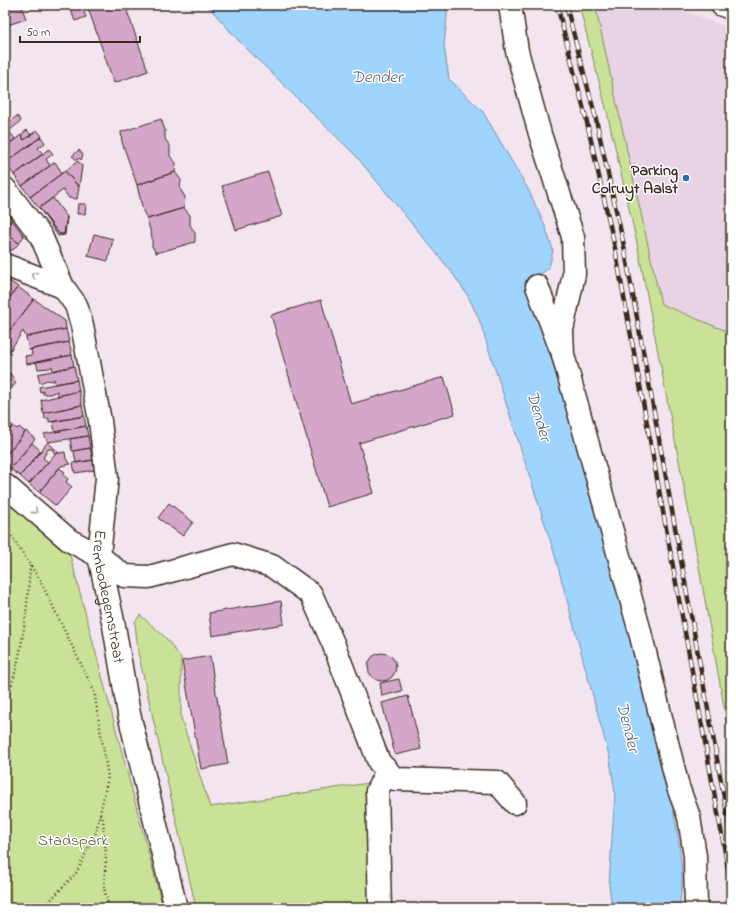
<svg xmlns="http://www.w3.org/2000/svg" width="736" height="913" viewBox="0 0 736 913" font-family="'Indie Flower',sans-serif">
	<style>
		.built { fill: #e9d2e4 }
		.green { fill: #c9e298; stroke: #82865b }
		.water { fill: #9fd4fe; stroke: #7790a4 }
		.building { fill: #d4a7ca; stroke: #3b2a1e }
		.lines { fill: none; stroke-linecap: round; stroke-linejoin: round }
		.minor-casing { stroke: #3b2a1e; stroke-width: 25 }
		.major-casing { stroke: #3b2a1e; stroke-width: 25 }
		.path { stroke: #3b2a1e; stroke-width: 2.5; stroke-dasharray: 1 3; stroke-linecap: butt }
		.minor { stroke: #fff; stroke-width: 22 }
		.major { stroke: #fff; stroke-width: 22 }
		.rail-casing { stroke: #3b2a1e; stroke-width: 4.5 }
		.rail { stroke: #fff; stroke-width: 3; stroke-dasharray: 9; stroke-linecap: butt }
		.oneway { stroke: #a79f9a }
		.poi-dot { fill: #1f6fb2; stroke: #fff; stroke-width: 1.5 }
		.labels { text-anchor: middle; stroke-width: 3; stroke-linejoin: round; paint-order: stroke }
		.poi-label { font-size: 16px; font-weight: bold; fill: #3b2a1e; stroke: #fff; text-anchor: end }
		.street-label { font-size: 16px; fill: #3b2a1e; stroke: #fff }
		.park-label { font-size: 16px; fill: #5e583c; stroke: #fff }
		.water-label { font-size: 17px; font-style: italic; fill: #595d61; stroke: #fff }
	</style>
	<rect width="100%" height="100%" fill="#f2e5ef"/>
	<filter id="ink" filterUnits="userSpaceOnUse"><feTurbulence type="fractalNoise" baseFrequency=".025" numOctaves="2"/><feDisplacementMap in="SourceGraphic" scale="8" xChannelSelector="R" yChannelSelector="G"/><feConvolveMatrix kernelMatrix="1 2 1 2 8 2 1 2 1" color-interpolation-filters="sRGB"/></filter>
	<g filter="url(#ink)">
		<!-- built -->
		<path class="built" d="M595,5H670L731,29V333L661,304Z"/>
		<!-- green -->
		<path class="green" d="M579,5H595L661,304L731,333V746L694,539L637,243L607,112Z
			M5,499L70,555L163,908H5Z
			M140,615L166,638L181,658V718L210,807L375,782L377,908H196L138,652L135,622Z"/>
		<!-- water -->
		<path class="water" d="M207,5H448L444,46L449,79L483,112L528,189L545,226L553,250L549,268L527,284L532,296C575,436 619,575 652,717C663,768 681,828 682,880C682,889 680,899 679,908H612L609,885L615,793L610,759L554,552L479,319L468,296L451,271L356,156L237,39Z"/>
		<!-- building -->
		<path class="building" d="M5,5H28L22,8L26,19L5,26Z
			M69,5H81L86,17L75,21Z
			M87,5H125L148,71L114,83Z
			M17,116L21,121L9,131L15,139L5,147V125Z
			M161,119L165,130V139L170,146V156L176,163L175,172L137,185L122,142L121,132Z
			M27,130L31,135L24,140L21,135Z
			M37,130L42,136L5,163V147L21,135L24,140Z
			M41,137L45,143L38,148L43,154L14,175L5,163Z
			M49,149L53,154L46,159L50,166L22,186L14,175Z
			M79,150L83,155L81,160L79,158L77,160L72,156Z
			M78,161L82,166L79,187L65,171Z
			M55,162L62,173L30,197L22,186Z
			M65,171L79,187L77,199L69,198L63,190L39,208L30,197Z
			M175,172L181,180L180,189L185,197L184,208L147,219L143,211L137,185Z
			M268,172L282,216L236,230L222,186Z
			M53,198L67,217L64,234H59L39,208Z
			M78,204H86L85,214H77Z
			M184,208L190,215V225L195,233V242L156,253L152,246V237L147,219Z
			M40,209L59,234H64L67,217L65,235L58,236Z
			M5,210L12,220L5,226Z
			M12,220L24,236L19,243L5,233V226Z
			M5,233L19,243L14,249L10,251L5,249Z
			M94,234L113,239L108,261L88,256Z
			M5,278L18,287L5,303Z
			M18,287L34,299L11,329L5,325V303Z
			M34,299L65,321L66,329L26,337L23,331L5,358V337Z
			M321,300L351,404L444,377L455,414L359,443L374,493L327,507L271,315Z
			M66,329L69,342L29,350L26,337Z
			M69,342L72,355L27,364L25,356L32,355L31,349Z
			M72,355L74,366L53,371L52,366L50,368L38,369L36,362Z
			M74,366L77,380L55,384L54,379L52,381L47,380L40,383L38,374Z
			M10,373L16,383L10,390L5,386V380Z
			M77,380L79,391L58,396L57,391L50,394H43V391L40,392L39,387Z
			M79,391L82,405L43,413L41,400Z
			M82,405L84,416L49,422V418L45,419L44,413Z
			M84,416L86,426L55,432L53,422Z
			M5,419L13,426L5,436Z
			M13,426L17,429L19,427L25,432L5,456V436Z
			M86,426L88,436L48,442L44,434Z
			M26,431L35,439L10,469L5,464V456Z
			M88,436L90,448L72,451L70,439Z
			M48,442L59,453L55,454L52,449H48L43,458L48,462L29,484L20,476Z
			M32,443L41,451L20,476L10,469Z
			M90,448L93,460L76,463L74,451Z
			M65,452L66,459L71,464L61,466L39,492L29,484L55,454Z
			M93,460L95,470L75,473L73,463Z
			M59,468L65,472L63,475L68,479L66,482L72,487L56,506L39,492Z
			M169,503L193,522L183,536L158,518Z
			M281,601L284,624L212,636L209,613Z
			M368 667a14 14 0 1 1 28 0a14 14 0 1 1-28 0Z
			M210,656L228,764L201,769L182,661Z
			M399,679L402,691L382,696L380,683Z
			M408,696L421,749L395,755L382,703Z"/>
		<g class="lines">
			<!-- minor casing -->
			<g class="minor-casing">
				<g id="minor">
					<path d="M510,5L517,51L540,134L573,237L574,274L562,330L563,355L639,628L678,787L689,817L695,856L696,908"/>
					<path id="s1" d="M5,189L41,236L63,287L76,305L82,325L100,421L107,478L99,556L114,626L129,714L176,908"/>
					<path d="M5,265L63,287"/>
					<path d="M537,286L560,347"/>
					<path d="M5,485L69,540L99,556L124,576L149,577L233,554L272,566L311,594L333,643L379,762L395,779L497,782L515,803"/>
					<path d="M380,908L377,791L387,770"/>
				</g>
			</g>
			<!-- major casing -->
			<g class="major-casing">
				<path id="major" d="M722,5L731,8"/>
			</g>
			<!-- path -->
			<path class="path" d="M696,5L703,8
				M5,526L40,580L94,691L108,777L96,832L77,872L43,908
				M5,704C22,660 27,613 30,566
				M100,815L103,819L106,854L104,888L109,908"/>
			<!-- minor -->
			<use href="#minor" class="minor"/>
			<!-- major -->
			<use href="#major" class="major"/>
			<!-- rail casing -->
			<g class="rail-casing">
				<path id="rail" d="M557,5L586,118L615,248L731,885
					M566,5L595,115L624,246L731,836"/>
			</g>
			<!-- rail -->
			<use href="#rail" class="rail"/>
		</g>
		<!-- one-way arrows -->
		<defs><path id="oneway-chevron" d="M-2-3.5L2.5 0L-2 3.5" fill="none" stroke-width="1.6" stroke-linecap="round" stroke-linejoin="round"/></defs>
		<g class="oneway">
			<use href="#oneway-chevron" transform="translate(34 275) rotate(-159)"/>
			<use href="#oneway-chevron" transform="translate(35 511) rotate(41)"/>
		</g>
	</g>
	<!-- markers -->
	<circle class="poi-dot" cx="686" cy="178" r="4"/>
	<g class="labels">
		<!-- poi labels -->
		<g class="poi-label">
			<text x="678" y="175">Parking<tspan x="678" dy="18">Colruyt Aalst</tspan></text>
		</g>
		<!-- street labels -->
		<g class="street-label">
			<text dy="6" stroke="none"><textPath href="#s1" startOffset="433">Erembodegemstraat</textPath></text>
		</g>
		<!-- park labels -->
		<g class="park-label">
			<text x="73" y="845">Stadspark</text>
		</g>
		<!-- water labels -->
		<g class="water-label">
			<text x="377" y="82">Dender</text>
			<text transform="translate(540 416) rotate(74)" y="6">Dender</text>
			<text transform="translate(629 727) rotate(76)" y="6">Dender</text>
		</g>
	</g>
	<!-- margin -->
	<rect width="736" height="913" fill="none" stroke="#fff" stroke-width="20"/>
	<rect x="10" y="10" width="716" height="893" fill="none" stroke="#3b2a1e" stroke-width="1.5" filter="url(#ink)"/>
	<!-- scale -->
	<path d="M20 36v6h120v-6" fill="none" stroke="#3b2a1e" stroke-width="2"/>
	<text x="26" y="36" font-size="12" fill="#3b2a1e" stroke="#ffffff" stroke-width="3" paint-order="stroke">50 m</text>
</svg>
